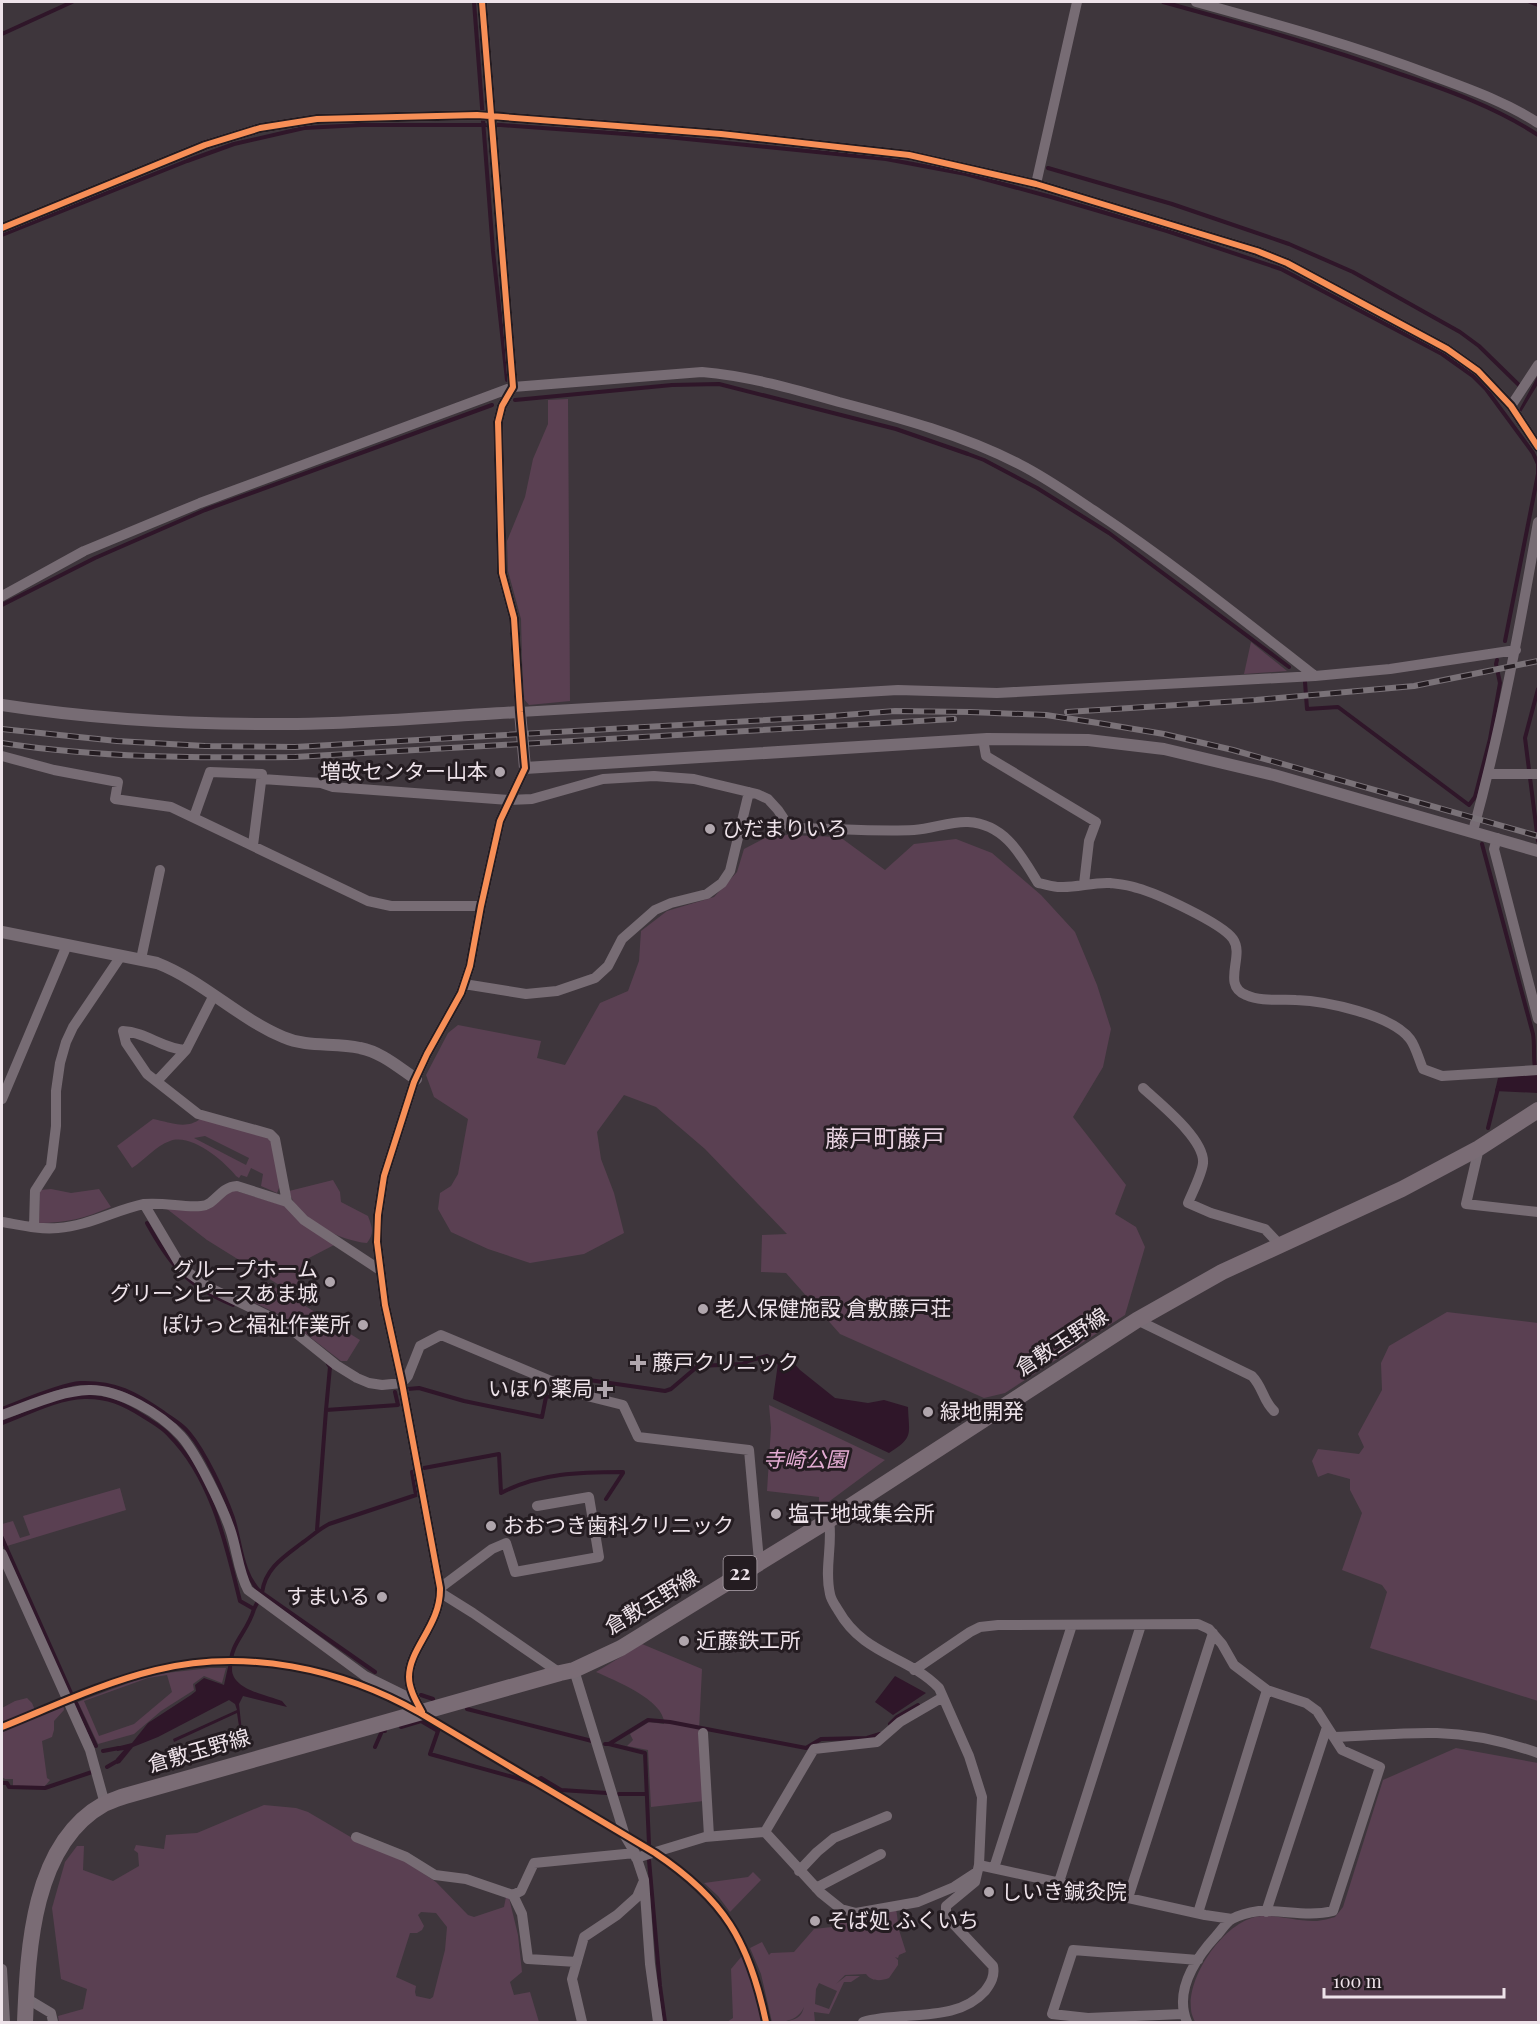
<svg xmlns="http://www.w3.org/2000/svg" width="1540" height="2024" viewBox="0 0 1540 2024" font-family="'Playfair Display','Noto Sans JP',serif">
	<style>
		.green { fill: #5a4052; fill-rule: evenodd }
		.water { fill: #2f1629 }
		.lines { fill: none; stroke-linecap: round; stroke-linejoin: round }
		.stream { stroke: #2f1629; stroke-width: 4 }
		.minor { stroke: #776c74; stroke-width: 10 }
		.tertiary { stroke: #776c74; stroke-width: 12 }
		.primary { stroke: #7a6c75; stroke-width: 16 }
		.rail-casing { stroke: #7a7278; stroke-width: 6 }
		.rail { stroke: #241c21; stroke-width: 4; stroke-dasharray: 11; stroke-linecap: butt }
		.cycleway-casing { stroke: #241c21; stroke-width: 10 }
		.cycleway { stroke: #f78f57; stroke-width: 6 }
		.poi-dot { fill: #b0a6ad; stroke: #241c21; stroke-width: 2 }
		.labels { text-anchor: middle; stroke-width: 6; stroke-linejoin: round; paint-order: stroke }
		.shield { fill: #241c21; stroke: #b1a7ae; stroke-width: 1.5 }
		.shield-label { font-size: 20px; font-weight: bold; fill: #eee3ea }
		.poi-label { font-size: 21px; fill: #eee3ea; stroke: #241c21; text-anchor: start }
		.street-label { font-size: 21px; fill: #eee3ea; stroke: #241c21 }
		.park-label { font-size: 21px; font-style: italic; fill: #e4acd3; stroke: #241c21 }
		.quarter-label { font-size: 24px; fill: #e8d3e1; stroke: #241c21 }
	</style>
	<rect width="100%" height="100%" fill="#3e363c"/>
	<!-- green -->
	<path class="green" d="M568,399L570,701L529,705L523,698L521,619L508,571L507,541L525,497L533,459L548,424V400Z
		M1251,642L1287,671L1244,674Z
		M787,835L840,837L885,870L914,844L956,839L992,853L1041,895L1075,932L1097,985L1111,1029L1103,1067L1073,1117L1126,1185L1115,1214L1136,1227L1145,1247L1125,1315L1005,1393L984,1398L840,1334L786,1273L761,1272L762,1235L787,1234L705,1149L656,1107L624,1095L597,1132L601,1159L614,1193L624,1233L584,1254L530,1263L488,1249L451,1232L438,1209L440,1193L451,1186L458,1174L468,1119L434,1097L426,1075L448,1033L458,1025L541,1041L537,1058L565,1065L600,1003L628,991L639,961L641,931L667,911L714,897L737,872L744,849L767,837Z
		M153,1119C169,1122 186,1130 200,1119L270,1137L281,1183L277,1193L261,1186L263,1174L251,1168L247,1177L241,1175L239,1178L236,1176C224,1161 191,1133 170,1141C155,1146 145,1160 132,1168L117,1146ZM205,1136L249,1158L246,1165L194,1138Z
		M333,1180L340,1192L341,1202L368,1216C372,1227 375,1233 367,1243C340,1241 296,1219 289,1191Z
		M51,1189L71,1193L99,1189L111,1207C85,1218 67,1223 39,1223L40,1190Z
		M230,1189L285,1206L334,1245L309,1258L292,1293L207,1240L167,1209L207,1210L224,1192Z
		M265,1281L360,1340L347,1361H341L284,1317L253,1302Z
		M1447,1312L1538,1323V1701L1370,1648L1387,1592L1382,1585L1342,1570L1362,1513L1350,1490V1479L1328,1473L1318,1477L1312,1461L1318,1449L1359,1454L1364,1447L1358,1434L1382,1390L1381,1363L1389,1346Z
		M769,1405L885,1460L819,1509V1497L767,1491L771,1428Z
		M120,1488L126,1510L7,1546L2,1533V1524L13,1521L20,1538L30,1535L23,1516Z
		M642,1644L702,1669L699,1730L704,1801L651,1807L648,1750L627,1746L633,1740L630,1734L649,1722L664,1724C666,1701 614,1680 596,1672Z
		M210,1668H226L222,1683L204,1676L193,1684L194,1690L161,1711L134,1734L98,1744L78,1702L134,1681L166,1673ZM167,1675L172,1692L134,1724L99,1736L84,1701L148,1678Z
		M27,1698L32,1703L37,1715L63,1704L64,1710L54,1721V1730L52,1737L42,1741L47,1778L50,1780L45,1786H13V1779H5L2,1777V1708L15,1701Z
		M1456,1748L1538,1763V2022H1195C1194,2019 1191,2014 1191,2009C1187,1975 1226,1919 1261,1916C1280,1915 1298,1922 1317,1921C1323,1920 1329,1919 1335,1917L1343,1907L1383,1780Z
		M264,1805L296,1808L308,1812L354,1839L405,1861L436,1882L468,1915L474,1917L504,1907L506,1897L509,1898L518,1935L522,1972L510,1982L514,1995L530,1992L539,2022H59L58,2016L83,2009L87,1989L61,1979L52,1908L65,1862L77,1846H84L83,1870L113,1881L139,1866L138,1853L134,1850L136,1845L164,1849L166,1835L197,1833ZM421,1912L436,1913L447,1927L445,1950L433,1997L430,1999L416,1996L415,1992L416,1986L396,1977L410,1933H417L422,1930L424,1926L418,1915Z
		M753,1872L761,1880L730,1912L718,1896L704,1883L748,1877Z
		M896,1908L899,1930L906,1952L899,1955L898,1958L895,1957L898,1960V1965L889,1978C881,1981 872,1982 866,1974L845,1975L836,1984L846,1976H860L851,1982H844L829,2014L814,2012L815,2022H782C794,2020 801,2019 804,2007C798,2020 787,2022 772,2022L761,1974L750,1948L762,1942L769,1955L771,1953L794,1952L814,1929L832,1927L849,1914ZM819,1983L837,1991L829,2009L815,2004L816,1989Z
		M742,1956L753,1985L762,2022H727L733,2018L731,1969Z"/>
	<!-- water -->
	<path class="water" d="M1538,375V384L1521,412L1519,410Z
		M1538,1074V1093L1495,1091L1498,1078Z
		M781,1360L792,1361L800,1370L835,1398L868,1403L884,1400L908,1407C909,1435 914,1437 889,1453L773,1399L778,1363Z
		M228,1667L232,1668C231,1689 266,1695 282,1701L287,1707L243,1696L239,1704L242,1732L240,1733L237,1713L174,1742L173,1739L237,1710L235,1704L229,1700L158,1737L133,1747L120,1763L117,1764L116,1759L124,1750L117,1751L116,1747L132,1743L148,1723L191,1695L196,1691L195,1685L204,1678L224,1685Z
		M895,1676L926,1693L893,1715L875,1702Z"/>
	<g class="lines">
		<!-- stream -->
		<path class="stream" d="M474,2L493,251L507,380
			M1163,2C1243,24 1322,46 1400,74C1448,90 1497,108 1538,135
			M1530,2L1538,5
			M2,34L72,2
			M1048,168L1172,204L1289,244L1353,272L1460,332L1479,346L1522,388
			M2,235L187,161L234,144L304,128L361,125H501L667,137L886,159L966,174L1051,197L1167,231L1281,269L1442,354L1473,376L1486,389L1533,453L1538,464V474L1505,641
			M515,400L672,385L719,384L896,429L968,454L984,460L1037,488L1109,533L1289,667
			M2,605L95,558L205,510L492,405
			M1305,682L1307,709L1338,707L1469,805L1475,797L1490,739L1500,683L1496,664L1497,660
			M1538,841L1525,738L1538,689
			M1482,844L1533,1034C1535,1046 1533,1056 1535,1067
			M1488,1128L1498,1088
			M147,1223C170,1265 187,1286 233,1305
			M578,1387L582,1379L665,1391L671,1389L698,1366L743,1364L748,1361L767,1356L781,1364
			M408,1389L419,1388L464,1401L542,1417L546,1397L551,1396L552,1387L572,1394
			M2,1409C20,1402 62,1384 80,1383C116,1382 135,1393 164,1413C172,1419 182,1424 189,1433C205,1452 224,1493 233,1518C241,1543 241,1574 262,1594
			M326,1410L330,1367L328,1364
			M2,1423C27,1414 56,1398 84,1397C107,1396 124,1404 143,1416C152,1422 162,1427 169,1435C212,1478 226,1544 240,1601L254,1609L262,1593L375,1672
			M424,1468L499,1454L501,1493C539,1473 580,1472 623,1472
			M606,1499L623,1473
			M317,1530L326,1410L398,1405L395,1392
			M2,1538L71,1693
			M262,1593C265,1568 285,1556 302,1543C312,1536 319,1529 329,1524L416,1495L412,1472
			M230,1670C230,1641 247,1634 254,1609
			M421,1695L433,1699
			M76,1703L96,1746
			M467,1709L592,1741
			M890,1724L897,1717L918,1705
			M401,1727L421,1721L438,1731L430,1754L520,1779L533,1784
			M605,1744H609L648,1720L670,1722L806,1748L821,1739L867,1738L880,1734
			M609,1744L645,1753L649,1844
			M375,1747L382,1731H385
			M103,1751L119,1748
			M107,1767L119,1760
			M539,1779L541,1778L561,1790L607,1793
			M2,1783H7L9,1787L45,1788L92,1772
			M619,1794H646
			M649,1860L660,1986L665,2022"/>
		<!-- minor -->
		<path class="minor" d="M482,2L513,387L502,406L498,422L502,573L514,618L520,712L898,690L997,693L1315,676L1390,669L1516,650
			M1196,2C1276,24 1356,46 1434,76C1469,89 1506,102 1538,123
			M1036,184L1077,2
			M2,228L205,145L260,128L317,119L477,115L721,134L909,155L1036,184L1257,251L1287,263L1447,349L1478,371L1511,406L1538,447
			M1511,406L1538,365
			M2,596L84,551L200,503L513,387L702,372C749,376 794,389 839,402C900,418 963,435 1019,464C1045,477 1069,494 1093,510C1170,561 1242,619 1315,676
			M983,739L986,756L1096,822L1089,841L1084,884
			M2,756L54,770L118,782L115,799L171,807L368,901L391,906H481
			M1489,774H1538
			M262,779L321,783L333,787L509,800L532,799L603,779L654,776L694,779L757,794L768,799L778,810L790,828C831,828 873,832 914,830C932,829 951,821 968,822C1005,824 1021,855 1038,883C1045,884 1053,887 1060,887C1076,888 1093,882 1110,883C1118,884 1129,885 1137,888C1156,893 1222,923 1233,939C1245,956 1221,985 1246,995C1261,1002 1280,999 1296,1000C1326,1001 1392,1015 1410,1039C1416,1047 1419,1060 1423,1069L1442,1076L1538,1070
			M194,817L210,772L262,774L253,845
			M1473,831C1501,729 1520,626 1538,522
			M1497,838L1494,849L1538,1019
			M141,959L160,870
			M464,984L526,994L557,991L595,978L608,966L622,939L655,910L671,903L707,894L722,883L730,871L749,792
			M186,1050C163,1049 146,1032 123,1031L126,1043L147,1074L198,1114L270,1134L275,1139L287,1202L304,1220L380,1270
			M157,1081L186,1050L214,995
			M1143,1088C1159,1103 1205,1139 1203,1163C1202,1174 1192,1193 1188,1203L1211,1213L1265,1229L1280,1245
			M2,1099L67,945
			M1479,1148L1466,1204L1538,1212
			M144,1204C165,1202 184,1208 201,1206C216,1205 219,1187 237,1186L287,1202
			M2,1222C20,1225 40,1230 58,1228C88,1226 115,1210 144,1204L182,1268L210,1288L285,1324L336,1365L357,1378L369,1383L382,1385L402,1383L408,1376L420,1346L441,1335L587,1396L623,1405L638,1437L749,1450L759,1561
			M34,1227L35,1191L51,1166L56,1126V1091L60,1063L66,1042L73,1027L121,956
			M1137,1320L1252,1376C1263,1387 1263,1401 1274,1411
			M2,1415C29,1406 59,1391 89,1390C119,1389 161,1414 181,1436C197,1454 222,1506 230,1529C237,1549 238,1571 248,1590L365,1676L416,1701
			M829,1520C833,1545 824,1569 830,1594C831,1600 835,1605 838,1610C864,1656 907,1655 939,1688L969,1756L982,1797L979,1865L975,1882L946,1906V1916L993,1966C995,1976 991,1983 985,1991C956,2024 903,2010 863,2022
			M2,1554L90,1750L105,1804
			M440,1588L492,1549L506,1543L515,1572L599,1557L589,1497L537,1506
			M441,1593L473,1613L560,1673
			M574,1670L625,1836L635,1853L644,1880L650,1964L658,2022
			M914,1670L970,1632L980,1627L998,1625L1198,1624L1209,1629L1222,1644L1234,1665L1267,1690L1306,1703L1317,1711L1342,1750L1380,1767L1333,1911C1308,1917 1284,1910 1259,1911C1252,1912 1239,1915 1232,1919C1226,1922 1221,1931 1216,1936C1195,1959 1174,1991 1187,2022
			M422,1712C416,1701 409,1689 409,1677C409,1648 441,1625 440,1588L402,1383L385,1305L377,1242L378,1215L384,1176L414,1082L427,1054L461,993L470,966L481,906L500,821L525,768
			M703,1733L709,1836
			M1334,1737C1368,1736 1403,1732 1437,1733C1471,1734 1507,1742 1538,1753
			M765,1832L821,1893L841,1909L856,1913L918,1902L954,1887L977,1872
			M765,1832L814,1749L877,1742L900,1722L943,1697
			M356,1837L406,1857L435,1875L466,1879L513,1895L521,1891L534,1863L635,1853
			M636,1858L705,1837L765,1832
			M979,1865L1205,1915L1232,1919
			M994,1868L1072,1625
			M799,1871L817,1852L834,1838L887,1816
			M1059,1882L1141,1625
			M816,1888L881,1854
			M513,1895L522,1914L528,1959L577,1962
			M1128,1898L1213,1633
			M1266,1912L1327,1727
			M1198,1913L1267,1690
			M2,1969L5,2022
			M26,1998L51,2013L53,2022
			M1183,2014L1088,2018L1052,2014L1073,1950L1198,1960
			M582,2022L572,1979L584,1937L617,1915L637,1897L643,1883"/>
		<!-- tertiary -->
		<path class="tertiary" d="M2,705C99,720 198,725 297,724C371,723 445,716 520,712L525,768L987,739L1088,740L1164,749L1274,775L1538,851
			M2,932L157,963C203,981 238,1018 283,1037C308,1048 334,1042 360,1048C381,1052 398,1067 416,1079"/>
		<!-- primary -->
		<path class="primary" d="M25,2022C28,1950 32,1844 104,1804C111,1801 118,1798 125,1796L560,1673L574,1670L621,1648L829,1520L1137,1320L1222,1272L1402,1189L1479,1148L1538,1110"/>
		<!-- rail casing -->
		<g class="rail-casing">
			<path id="rail" d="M1067,712L1256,700L1414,686L1538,661
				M2,729L117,741L205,746L295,747L819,717L895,711L970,712L1046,715L1098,723L1164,734L1233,750L1538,836
				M2,743C98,758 198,758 295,757L954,719"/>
		</g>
		<!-- rail -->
		<use href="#rail" class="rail"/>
		<!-- cycleway casing -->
		<g class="cycleway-casing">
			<path id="cycleway" d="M2,228L205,145L260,128L317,119L477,115L721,134L909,155L1036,184L1257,251L1287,263L1447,349L1478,371L1511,406L1538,447
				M422,1712C416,1701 409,1689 409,1677C409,1648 441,1625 440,1588L402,1383L385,1305L377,1242L378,1215L384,1176L414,1082L427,1054L461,993L470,966L481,906L500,821L525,768L520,712L514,618L502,573L498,422L502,406L513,387L482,2
				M2,1727C52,1707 102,1683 156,1670C245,1648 341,1668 420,1713L655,1853C724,1899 749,1941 766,2022"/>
		</g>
		<!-- cycleway -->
		<use href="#cycleway" class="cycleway"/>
	</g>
	<!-- markers -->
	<g class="poi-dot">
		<circle cx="500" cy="772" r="6"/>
		<circle cx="710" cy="829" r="6"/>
		<circle cx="330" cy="1282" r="6"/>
		<circle cx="703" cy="1309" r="6"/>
		<circle cx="363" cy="1325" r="6"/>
		<path d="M635 1354h6v6h6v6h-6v6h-6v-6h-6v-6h6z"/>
		<path d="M602 1380h6v6h6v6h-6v6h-6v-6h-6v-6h6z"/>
		<circle cx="928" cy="1412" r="6"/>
		<circle cx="776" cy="1514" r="6"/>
		<circle cx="491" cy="1526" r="6"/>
		<circle cx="382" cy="1597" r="6"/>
		<circle cx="684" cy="1641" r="6"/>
		<circle cx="989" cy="1892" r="6"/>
		<circle cx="815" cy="1921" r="6"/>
	</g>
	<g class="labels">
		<!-- shield labels -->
		<rect class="shield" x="723.5" y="1556" width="33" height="34" rx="4.5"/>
		<g class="shield-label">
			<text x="740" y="1580">22</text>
		</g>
		<!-- poi labels -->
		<g class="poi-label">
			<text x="488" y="779" text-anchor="end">増改センター山本</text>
			<text x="722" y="836">ひだまりいろ</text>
			<text x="318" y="1277" text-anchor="end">グループホーム<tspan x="318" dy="24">グリーンピースあま城</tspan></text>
			<text x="715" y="1316">老人保健施設 倉敷藤戸荘</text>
			<text x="351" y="1332" text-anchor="end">ぽけっと福祉作業所</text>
			<text x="652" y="1370">藤戸クリニック</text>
			<text x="593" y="1396" text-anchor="end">いほり薬局</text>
			<text x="940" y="1419">緑地開発</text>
			<text x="788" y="1521">塩干地域集会所</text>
			<text x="503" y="1533">おおつき歯科クリニック</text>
			<text x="370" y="1604" text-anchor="end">すまいる</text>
			<text x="696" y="1648">近藤鉄工所</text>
			<text x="1001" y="1899">しいき鍼灸院</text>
			<text x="827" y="1928">そば処 ふくいち</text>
		</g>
		<!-- street labels -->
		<g class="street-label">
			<text transform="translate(1062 1342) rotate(-33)" y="7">倉敷玉野線</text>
			<text transform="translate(652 1602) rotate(-31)" y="7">倉敷玉野線</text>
			<text transform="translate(199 1751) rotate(-16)" y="7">倉敷玉野線</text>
		</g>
		<!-- park labels -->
		<g class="park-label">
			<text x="805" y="1467">寺崎公園</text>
		</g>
		<!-- quarter labels -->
		<g class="quarter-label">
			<text x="885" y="1147">藤戸町藤戸</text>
		</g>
	</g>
	<!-- border -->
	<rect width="1540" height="2024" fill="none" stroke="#eee3ea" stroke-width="6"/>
	<!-- scale -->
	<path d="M1324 1988v9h180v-9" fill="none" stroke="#eee3ea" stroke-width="3"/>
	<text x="1333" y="1988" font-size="18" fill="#eee3ea" stroke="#241c21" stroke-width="4.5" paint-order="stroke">100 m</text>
</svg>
